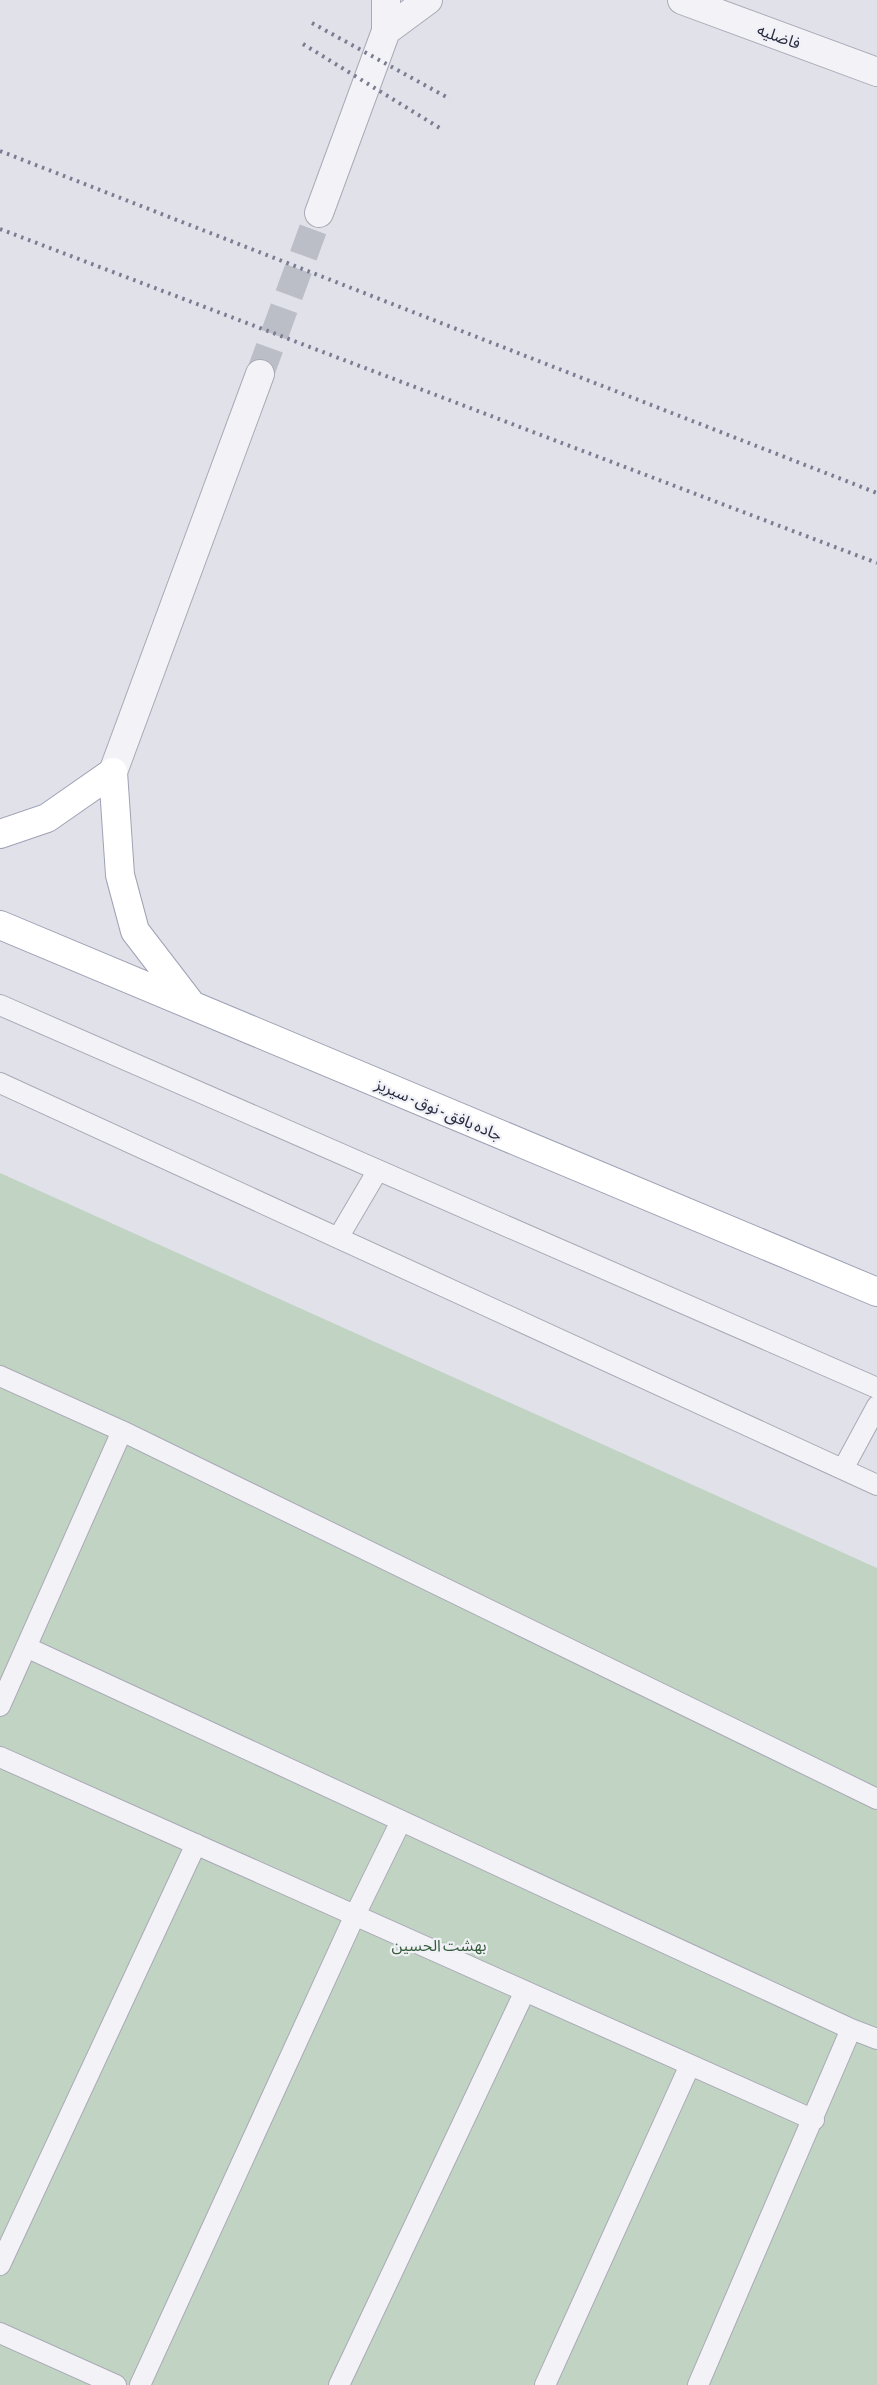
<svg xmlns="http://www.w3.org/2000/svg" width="877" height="2385" viewBox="0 0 877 2385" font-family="'Asap Condensed','Noto Sans Arabic',sans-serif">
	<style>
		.green { fill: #c1d3c2 }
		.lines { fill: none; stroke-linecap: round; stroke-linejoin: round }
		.tertiary-tunnel { stroke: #bbbdc7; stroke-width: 28; stroke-dasharray: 28 14; stroke-linecap: butt }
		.service-casing { stroke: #a9aab6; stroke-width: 22 }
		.tertiary-casing { stroke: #a9aab6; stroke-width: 30 }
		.primary-casing { stroke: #9fa2b5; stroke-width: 30 }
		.service { stroke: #f3f3f7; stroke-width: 20 }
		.tertiary { stroke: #f3f3f7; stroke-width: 28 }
		.primary { stroke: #fff; stroke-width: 28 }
		.rail { stroke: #7a7c92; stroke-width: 4; stroke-dasharray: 2.5 5; stroke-linecap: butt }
		.labels { text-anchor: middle; stroke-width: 4.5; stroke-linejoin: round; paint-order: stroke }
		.street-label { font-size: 16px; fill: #292b40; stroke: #f0f1f6 }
		.park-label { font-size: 16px; fill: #365c3a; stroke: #f0f1f6 }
	</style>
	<rect width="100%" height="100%" fill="#e0e1e9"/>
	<!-- green -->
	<path class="green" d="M0,1173L877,1568V2385H0Z"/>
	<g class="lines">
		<!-- tertiary-tunnel -->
		<path class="tertiary-tunnel" d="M260,374L319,213"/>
		<!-- service casing -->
		<g class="service-casing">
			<path id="service" d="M0,1005L877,1388
				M0,1083L877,1485
				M338,1238L378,1170
				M0,1376L122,1431L877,1799
				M843,1469L877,1406
				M26,1647L851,2029L877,2039
				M0,1706L122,1431
				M0,1757L814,2120
				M0,2265L196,1844
				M0,2333L116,2385
				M140,2385L355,1915L401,1821
				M339,2385L525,1991
				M545,2385L690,2065
				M698,2385L851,2029"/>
		</g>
		<!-- tertiary casing -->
		<g class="tertiary-casing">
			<path id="tertiary" d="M682,0L877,72
				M386,31L428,0
				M319,213L386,31V0
				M113,772L260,374"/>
		</g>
		<!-- primary casing -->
		<g class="primary-casing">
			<path id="primary" d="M113,772L120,875L135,931L191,1004
				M0,834L47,818L113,772
				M0,925L877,1292"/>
		</g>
		<!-- service -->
		<use href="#service" class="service"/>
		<!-- tertiary -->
		<use href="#tertiary" class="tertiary"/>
		<!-- primary -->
		<use href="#primary" class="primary"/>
		<!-- rail -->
		<path class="rail" d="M312,23L450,99
			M303,44L443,130
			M0,151L877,493
			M0,229L877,563"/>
	</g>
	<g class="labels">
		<!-- street labels -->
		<g class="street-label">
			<text transform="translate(779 36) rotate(20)" y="6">فاضلیه</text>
			<text transform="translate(439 1109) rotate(23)" y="6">جاده بافق - نوق - سیریز</text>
		</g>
		<!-- park labels -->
		<g class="park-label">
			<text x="439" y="1951">بهشت الحسین</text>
		</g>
	</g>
</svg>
